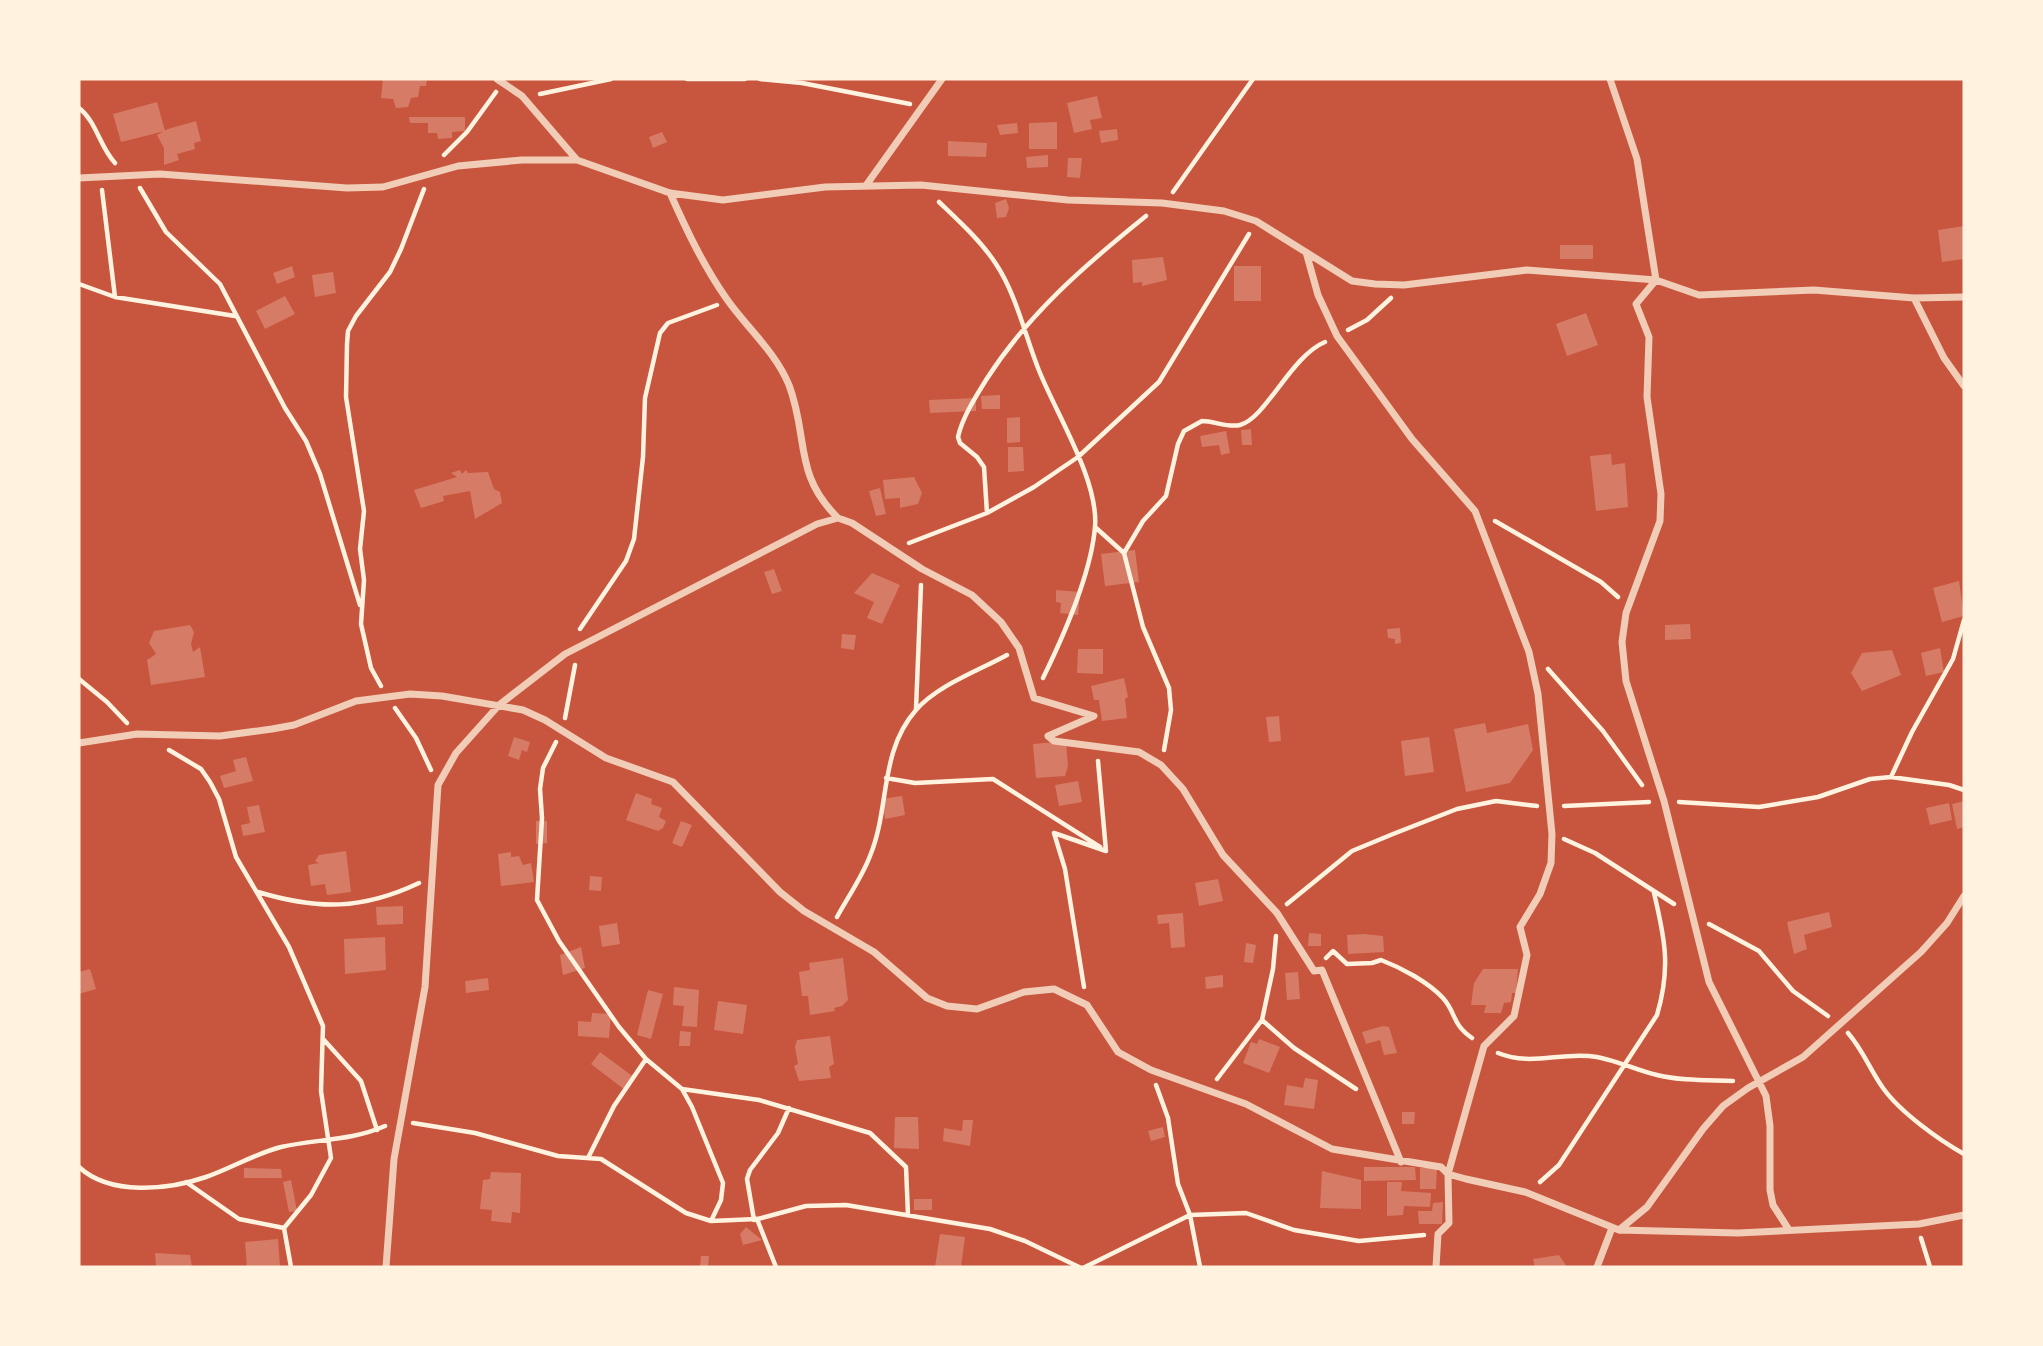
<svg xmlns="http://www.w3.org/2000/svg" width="2043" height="1346" viewBox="0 0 2043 1346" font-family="Poppins,sans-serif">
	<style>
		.building { fill: #d67c66 }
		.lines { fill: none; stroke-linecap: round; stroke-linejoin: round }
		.path { stroke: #fff3e0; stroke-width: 4.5 }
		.minor { stroke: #f1ccb7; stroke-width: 7 }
	</style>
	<rect width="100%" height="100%" fill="#c8553d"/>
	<!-- building -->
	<path class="building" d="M383,79H427L426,86H420L418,97L411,98L408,107L396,108L393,99L381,98Z
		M1097,96L1102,118L1090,120L1092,129L1074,133L1067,103Z
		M157,102L165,131L121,142L113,114Z
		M409,117H465V131L452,132V138L438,139L437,133H428V123H410Z
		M196,121L201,141L194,143L195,149L177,154L179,160L164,165V148L157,135L168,129Z
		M1057,122V149H1029V123Z
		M1017,123L1018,133L1000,135L997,125Z
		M1117,129L1118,140L1101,143L1099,131Z
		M662,132L667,142L653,148L649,137Z
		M948,141L987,143L986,157L948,156Z
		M1048,155V167L1027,168L1026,157Z
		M1068,158H1082L1080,178L1067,177Z
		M1006,199L1009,208L1006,217L997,218L995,203Z
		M1964,226V259L1942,262L1938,230Z
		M1560,245H1593V259H1560Z
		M1163,257L1167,280L1142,286V282L1133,283L1132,260Z
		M292,266L295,277L277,284L273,273Z
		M1234,266H1261V301H1234Z
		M333,272L336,293L315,297L312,275Z
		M285,296L295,314L265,329L256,311Z
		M1586,313L1598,345L1567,356L1556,324Z
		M1000,395V409H982L981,396Z
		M976,398V411L930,413L929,400Z
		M1020,417V442L1007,443V418Z
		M1251,429L1252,445H1242L1241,430Z
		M1226,431L1230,453L1221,455L1219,445L1202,447L1200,436Z
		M1008,447H1023L1024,471L1008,472Z
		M1611,454L1612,465L1625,463L1628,507L1596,511L1590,456Z
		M460,470L462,474L466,470L468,473L488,472L494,489L500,492L502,503L475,519L470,491L443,496L444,501L421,508L414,490L457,477L451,473Z
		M914,477L922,493L918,504L900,508V498L885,499L883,480Z
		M880,488L886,514L876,516L869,491Z
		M1135,550L1139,582L1105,586L1101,554Z
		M774,569L782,591L772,594L764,572Z
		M872,573L900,585L882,624L867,618L874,602L854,593Z
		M1959,581L1964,616L1942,622L1933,588Z
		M1056,590L1080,592L1078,615L1060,613L1061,603L1056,602Z
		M1690,624L1691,639L1665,640V625Z
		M190,625L194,632L191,644L193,652L200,647L205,677L151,685L147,660L156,654L149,643L154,631Z
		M1400,628L1401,643L1395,644V639L1388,638L1387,629Z
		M842,634L856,635L854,650L841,648Z
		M1940,648L1944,672L1926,676L1921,653Z
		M1078,649H1103V674L1077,673Z
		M1892,650L1901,675L1862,691L1851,673L1862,653Z
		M1124,678L1128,697L1125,699L1127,718L1102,721L1099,700H1094L1091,686Z
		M1279,716L1281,741L1269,742L1266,717Z
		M1485,723L1487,733L1528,724L1533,750L1510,783L1466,792L1454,729Z
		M514,737L530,742L527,752L522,750L519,760L508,756Z
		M1429,737L1434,772L1405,776L1401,741Z
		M1066,741L1068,766L1065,776L1036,778L1033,744Z
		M246,757L253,781L224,788L220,776L236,771L233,760Z
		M1078,781L1082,802L1059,806L1055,785Z
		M636,793L652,799L651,804L662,808L659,817L666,821L663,828L658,831L626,820Z
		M902,796L905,815L885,819L882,799Z
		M1964,801V827L1957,829L1952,804Z
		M1949,803L1952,820L1930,825L1926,808Z
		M259,805L265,832L243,836L241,825L250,823L247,807Z
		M536,821H547V843L536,844Z
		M681,821L692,825L682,847L672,843Z
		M346,851L351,892L327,895L325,884L311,886L308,865L319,863L315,861L319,855Z
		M511,852V857L519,856L523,865L531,863L534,882L501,886L498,854Z
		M590,876L602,877L601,891L589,890Z
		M1218,879L1223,901L1199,906L1195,883Z
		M403,906V924L377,925L376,907Z
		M1829,912L1832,927L1804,935L1807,949L1794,954L1787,922Z
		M1183,913L1185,947L1171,948L1169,923L1158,924L1157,915Z
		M617,923L620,944L602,947L599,926Z
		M1309,933L1321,934V946H1308Z
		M1364,934L1383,936L1384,952L1348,954L1347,935Z
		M385,937L386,970L345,974L344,939Z
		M1246,943L1256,945L1253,963L1244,962Z
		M581,947L585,968L563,975L560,955Z
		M843,958L848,1000L842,1006L834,1008L835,1011L810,1015L808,996H802L799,972L810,970L809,963Z
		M90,969L96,989L79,994V972Z
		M1483,969H1518L1516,993H1512L1511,1002L1504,1003L1501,1013H1484L1486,1005H1471L1474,983Z
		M1298,972L1300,999L1287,1000L1285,973Z
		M1223,975V987L1206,989L1205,977Z
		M488,978L489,990L466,993L465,981Z
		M674,987L699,990L697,1027L682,1026L684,1006L673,1005Z
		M648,990L663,994L651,1039L637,1035Z
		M718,1001L747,1005L743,1034L714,1030Z
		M592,1013L611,1014L609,1038L578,1036V1021L591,1022Z
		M1383,1026L1389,1027L1397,1053L1384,1055L1380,1040L1366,1044L1362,1032Z
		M680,1031L691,1032L690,1046H679Z
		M830,1036L834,1064L829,1067L831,1078L799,1081L794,1066L798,1064L795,1047L797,1040Z
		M1259,1039L1280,1047L1269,1073L1243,1063L1251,1042L1257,1044Z
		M600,1052L635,1078L625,1090L591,1064Z
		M1305,1078L1318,1080L1314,1109L1284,1105L1287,1085L1303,1088Z
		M1402,1112H1415L1414,1124H1402Z
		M895,1117H918L919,1149L894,1148Z
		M963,1120H973L970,1146L943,1141L944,1128L962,1131Z
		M1163,1127L1165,1137L1151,1141L1148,1131Z
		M1364,1167H1415L1416,1180L1364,1181Z
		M244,1168L281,1169L282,1178H244Z
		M1420,1168H1437L1436,1189H1420Z
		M1322,1171L1361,1180V1209L1320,1208Z
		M491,1172L521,1173L520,1213L512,1212L511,1223L491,1221L492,1210L480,1209L483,1180L490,1179Z
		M291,1180L297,1211L289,1212L283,1182Z
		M1387,1182H1402L1401,1191L1431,1193L1430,1207L1404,1206L1403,1215L1387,1216Z
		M914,1199H932V1210H914Z
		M1443,1202L1442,1224H1419L1418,1211H1432L1433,1203Z
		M746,1227L762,1240L743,1245L740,1234Z
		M940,1234L965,1237L961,1267H935Z
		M278,1239L280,1267H247L245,1242Z
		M155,1253L190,1255L192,1267H156Z
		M1559,1255L1567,1267H1535L1533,1259Z
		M701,1256H709L708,1267H700Z"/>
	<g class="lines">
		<!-- path -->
		<path class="path" d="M687,79H745
			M760,79L802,83L910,104
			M540,94L611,79
			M79,108C97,122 99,146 115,163
			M444,155L467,132L496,92
			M140,188L166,232L220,284L285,408L306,441L320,474L360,605
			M102,190L115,297
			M1173,192L1253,79
			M939,202C959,221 981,241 996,264C1016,294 1025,335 1038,368C1055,412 1099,480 1095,527C1091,575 1064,635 1043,678
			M79,284L115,297L235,316
			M1348,330L1367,320L1391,298
			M987,513L984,467L977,457L960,443L958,437C962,418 976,396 986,380C1028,314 1085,265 1146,216
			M1495,521L1601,582L1618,597
			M1095,527L1124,553L1143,627L1169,688L1171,710L1164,750
			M909,543L987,513L1034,487L1078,457L1159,382L1249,234
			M1124,553L1143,521L1166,496L1178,444L1184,431L1202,421C1214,421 1228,428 1240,425C1266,418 1291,356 1325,342
			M580,629L626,561L634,539L643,457L645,398L660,333L668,323L717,305
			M1548,669L1603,731L1642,785
			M79,679L107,702L127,723
			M381,686L371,668L361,624L364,580L360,549L364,511L346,397L347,344L348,331L356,316L390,272L401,249L424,189
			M395,708L416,738L431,770
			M916,709L921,585
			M565,718L575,665
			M556,742L543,768L540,789L542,818L537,900L559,941L619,1027L646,1059L682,1089L692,1107L723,1183L721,1200L711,1221
			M169,750L201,769L210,782L219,799L236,857L289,947L323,1026L321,1091L331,1158L311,1195L284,1228
			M1891,777L1912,732L1953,659L1964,620
			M886,778L915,783L993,779L1100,847
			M1679,802L1759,807L1818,797L1870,779L1891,777L1949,785L1964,790
			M1564,806L1649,802
			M1564,839L1595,853L1674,904
			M258,892C318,910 362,910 419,883
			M1287,904L1352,851L1393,834L1457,809L1496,801L1537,806
			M837,917C848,897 862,877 870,856C890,808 879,752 916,710C938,685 978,671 1007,655
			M1709,924L1759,951L1793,991L1828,1016
			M1326,958L1333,951L1347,964L1372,963L1381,960C1402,968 1428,982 1443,998C1457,1014 1451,1023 1472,1038
			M1084,987L1065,869L1054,833L1106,851L1098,761
			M1262,1020L1294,1048L1356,1089
			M1848,1033C1863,1050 1870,1070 1883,1088C1900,1112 1939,1140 1964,1154
			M324,1040L361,1081L377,1130
			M1498,1053C1530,1066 1557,1053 1589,1056C1613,1058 1634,1070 1657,1075C1682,1081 1707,1080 1733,1081
			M1217,1079L1262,1020L1273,969L1276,936
			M1156,1085L1168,1118L1178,1184L1190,1215L1200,1267
			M682,1089L759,1100L870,1133L906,1167L908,1215
			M413,1123L475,1133L558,1156L601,1159L686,1213L711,1221L757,1219
			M588,1158L614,1106L646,1059
			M79,1167C110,1196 168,1190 206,1177C232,1168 254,1154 281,1147C316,1139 351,1141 385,1126
			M186,1182L239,1219L284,1228L291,1267
			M1540,1182L1559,1165L1657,1015C1671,968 1665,939 1654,893
			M757,1219L776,1267
			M754,1220L806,1206L846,1205L990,1229L1025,1241L1079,1267
			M754,1220L747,1179L750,1170L778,1133L789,1108
			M1921,1238L1930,1267
			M1085,1267L1190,1215L1246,1213L1294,1230L1359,1241L1424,1235"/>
		<!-- minor -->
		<path class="minor" d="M497,79L522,96L577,160
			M1610,79L1637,159L1656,280L1636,304L1649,337L1647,397L1661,494L1660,521L1626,613L1622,642L1626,681L1664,801L1709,982L1766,1096L1770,1126V1190L1773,1205L1789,1230
			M79,178L160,174L347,188L383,187L458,166L522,160H577L670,193L723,200L825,187L921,185L1068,200L1162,203L1224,211L1256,221L1352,281L1375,284L1404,285L1527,270L1656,280L1699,295L1814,290L1914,298L1964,297
			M867,184L942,79
			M670,193C686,229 703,265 726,298C746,327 775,351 789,385C809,438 793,474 838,518
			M1306,252L1318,295L1337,336L1412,439L1475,511L1529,652L1538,694L1552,834L1551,863L1540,894L1520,927L1527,955L1514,1016L1484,1046L1448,1174L1449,1223L1438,1234L1436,1267
			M1914,298L1944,358L1964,386
			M79,743L137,734L220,736L272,729L294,725L356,701L410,694L442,696L523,710L545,720L606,758L673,782L780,892L804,911L874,952L927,998L947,1006L977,1009L1024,992L1054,989L1087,1005L1118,1052L1151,1070L1246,1104L1332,1149L1441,1167L1448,1174L1466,1179L1525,1192L1619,1230L1738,1233L1919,1224L1964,1215
			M1619,1230L1647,1207L1703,1129L1723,1106L1748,1088L1803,1057L1921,952L1947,923L1964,896
			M386,1267L394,1159L425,987L438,785L456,753L499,705L565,654L817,524L838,518L852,523L922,569L972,595L1001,622L1019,648L1034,698L1094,716L1048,736L1054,741L1139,752L1161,765L1183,789L1223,855L1277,913L1314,971L1322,970L1401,1162
			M1597,1267L1612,1228"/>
	</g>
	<!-- border -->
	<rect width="2043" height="1346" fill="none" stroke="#fff3e0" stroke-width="161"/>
</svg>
